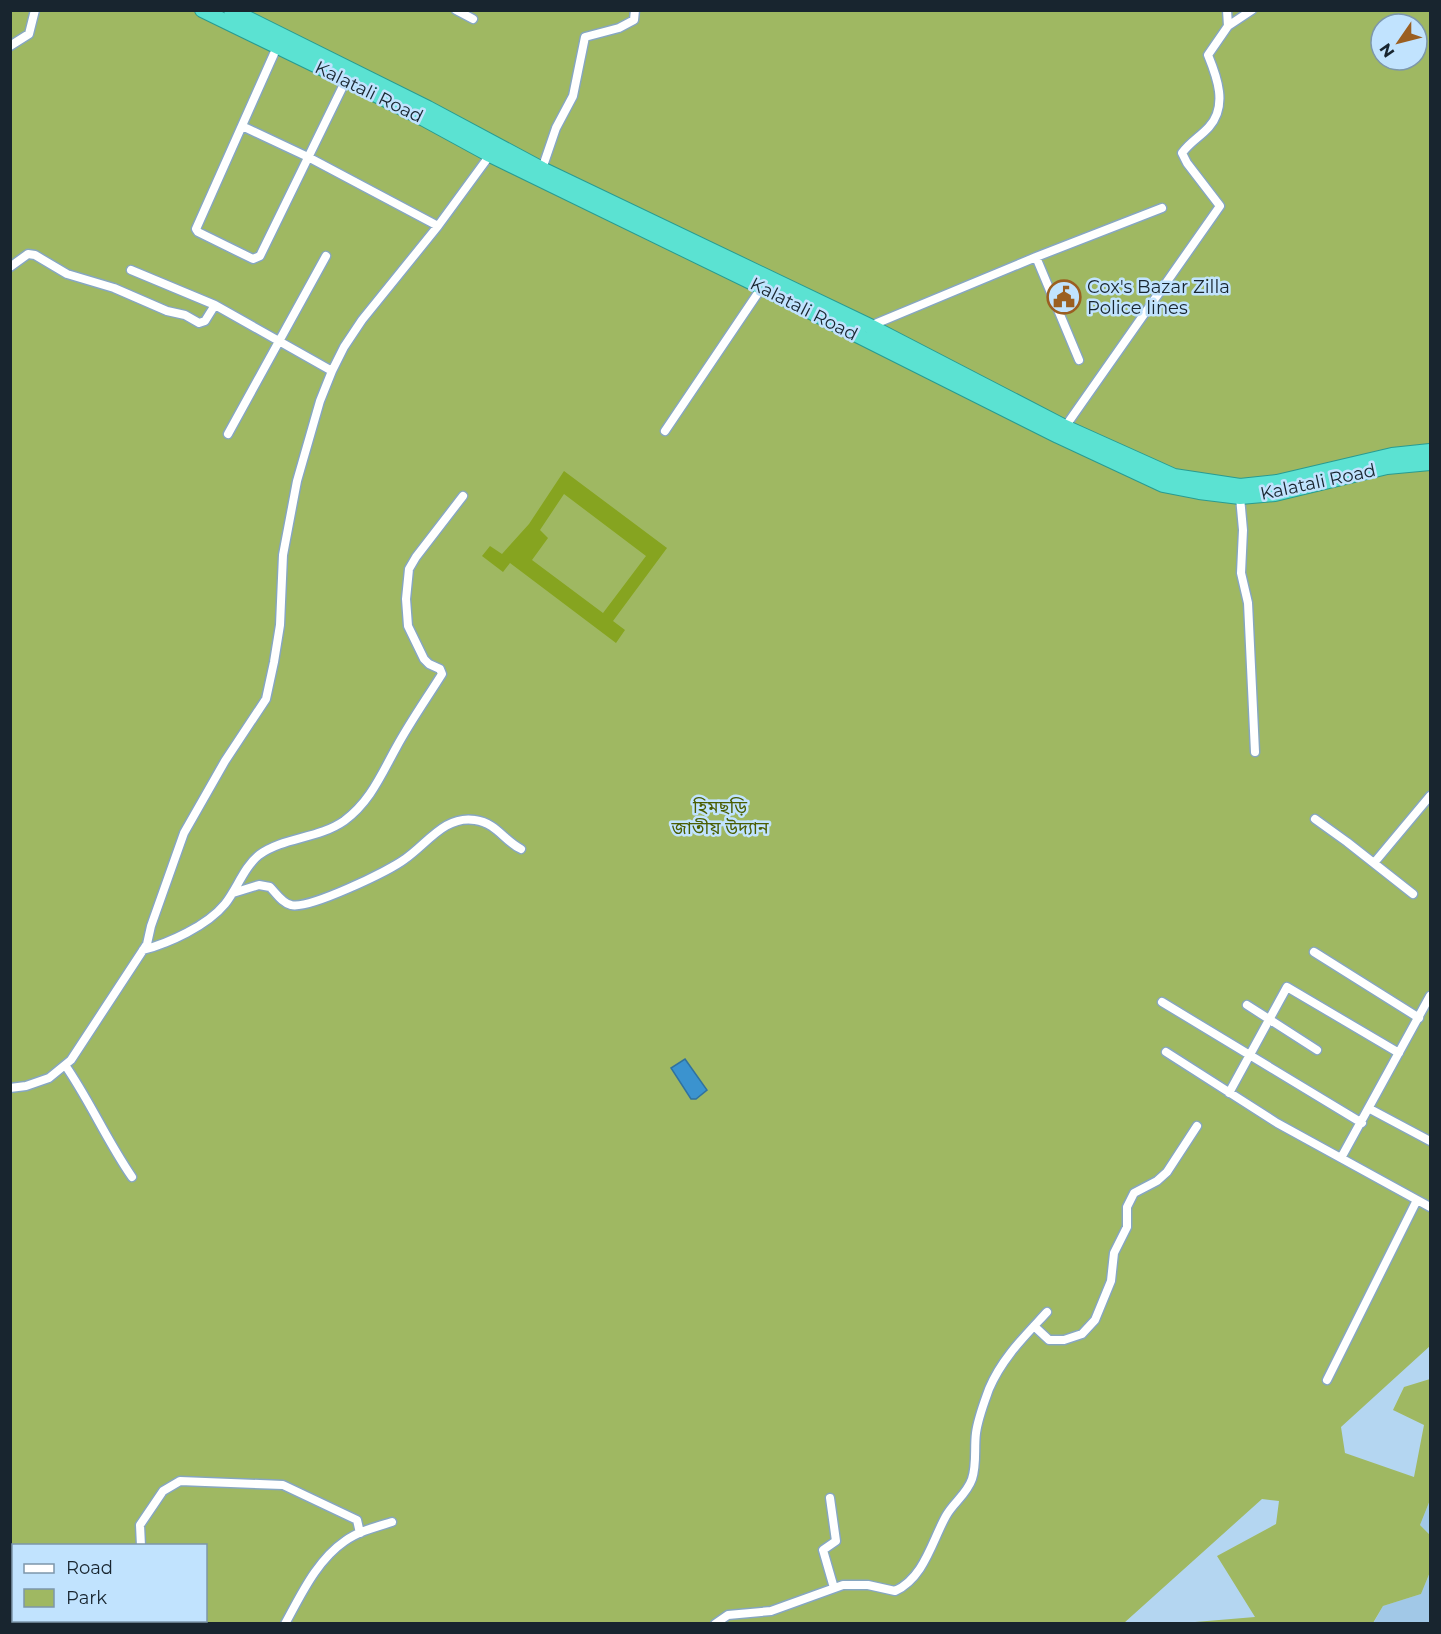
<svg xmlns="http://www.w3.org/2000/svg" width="1441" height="1634" viewBox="0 0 1441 1634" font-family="Montserrat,'Noto Sans Bengali',sans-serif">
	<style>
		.built { fill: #a1c8e7 }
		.green { fill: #9fb862; fill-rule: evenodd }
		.forest { fill: #86a420; fill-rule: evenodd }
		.water { fill: #3b93cf; stroke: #30729f; stroke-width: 1.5 }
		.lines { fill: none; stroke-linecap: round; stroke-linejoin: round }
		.minor-casing { stroke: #87a7c1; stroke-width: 11 }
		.trunk-casing { stroke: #299b91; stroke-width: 16 }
		.minor { stroke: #fff; stroke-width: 8 }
		.trunk { stroke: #5be2d2; stroke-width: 14 }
		.labels { text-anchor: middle; stroke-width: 5; stroke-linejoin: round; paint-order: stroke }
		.street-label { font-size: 18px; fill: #18252f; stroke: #c1e3fe }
		.poi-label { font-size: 18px; fill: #18252f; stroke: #c1e3fe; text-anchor: start }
		.park-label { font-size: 18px; fill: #4a5d00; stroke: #c1e3fe }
	</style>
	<rect width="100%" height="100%" fill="#b4d6f1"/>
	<!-- built -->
	<path class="built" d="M1430,1500V1535L1420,1525Z
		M1430,1572V1623L1373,1624L1383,1606L1421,1594Z"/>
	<!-- green -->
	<path class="green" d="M11,11H1430V1346L1341,1427L1345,1453L1414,1477L1424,1425L1393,1410L1404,1387L1430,1379V1500L1420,1525L1430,1535V1572L1421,1594L1383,1606L1373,1623H1183L1255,1617L1217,1556L1276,1524L1279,1501L1262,1499L1124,1623L11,1624ZM1381,24H1417V60H1381ZM14,1546H206V1620H14Z"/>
	<!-- forest -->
	<path class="forest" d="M564,471L667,548L613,621L625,630L616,643L510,563L503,572L482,556L490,546L502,554L529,524ZM564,494L646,556L603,613L532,560L548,538L540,530Z"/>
	<!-- water -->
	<path class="water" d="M685,1059L707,1090L696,1099H691L671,1068Z"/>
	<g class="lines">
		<!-- minor casing -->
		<g class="minor-casing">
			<path id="minor" d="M456,10L473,19
				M1228,26L1252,10
				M10,46L29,34L35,10
				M277,47L196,229L198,232L253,259L260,256L346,80
				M242,126L308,157L438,226L490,155
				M542,169L556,128L573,96L585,37L619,28L634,20L635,10
				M1036,257L1079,360
				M10,267L28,254L35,255L67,274L114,288L167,311L185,315L199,323L205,321L215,305
				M131,270L215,305L332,371
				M870,326L1036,257L1162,208
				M1065,427L1220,206L1187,163L1182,153C1191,141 1200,137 1209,127C1228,106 1217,77 1208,55L1228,26L1227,10
				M665,431L764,284
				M228,434L326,256
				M1240,497L1243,530L1241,573L1248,603L1255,752
				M1315,819L1347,842L1413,894
				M1374,863L1430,796
				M233,893L259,885L270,887C276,893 282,903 291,905C308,910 389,871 405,859C427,844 445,815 475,820C497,823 504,841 521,849
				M143,950C169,943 207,926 225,904C237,889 244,867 259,855C284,837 318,839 344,821C370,802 381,775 396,748C410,722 427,698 442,674L440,669L429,664L424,659L408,626L406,599L409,569L416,557L463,496
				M1314,952L1419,1018
				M1162,1002L1362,1123
				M1247,1005L1317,1050
				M1166,1052L1277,1123L1430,1207
				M65,1065C90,1101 107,1141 132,1177
				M10,1088L26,1086L49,1078L71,1060L147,944L151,926L184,833L225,761L266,699L274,662L280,625L283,555L297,481L320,401L332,371L344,347L362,320L438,226
				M1229,1093L1287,987L1399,1053
				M1370,1109L1430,1141
				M1341,1158L1430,996
				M1034,1326L1049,1340H1064L1082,1334L1095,1320L1111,1281L1114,1253L1127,1227V1207L1134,1193L1157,1181L1167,1172L1197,1126
				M1327,1380L1417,1200
				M830,1498L836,1541L823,1550L834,1588
				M141,1546L140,1525L163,1491L180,1481L283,1485L357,1520L360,1533
				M285,1624C301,1595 317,1560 345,1541C359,1531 376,1527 392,1522
				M715,1624L728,1615L771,1611L843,1585H868L895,1591C924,1578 932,1541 946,1516C953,1503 967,1494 972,1479C977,1464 974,1448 976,1433C978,1418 984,1403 989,1389C1002,1358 1025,1336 1047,1312"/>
		</g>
		<!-- trunk casing -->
		<g class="trunk-casing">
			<path id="trunk" d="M202,10L346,80L424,119L490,155L761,287L1058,436L1163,485L1199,492L1240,497L1275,494L1387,467L1430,463
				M231,10L428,108L542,169L870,326L1065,427L1174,476L1240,486L1277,482L1392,455L1430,451"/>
		</g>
		<!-- minor -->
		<use href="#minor" class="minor"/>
		<!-- trunk -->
		<use href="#trunk" class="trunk"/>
	</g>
	<!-- icons -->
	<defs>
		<g id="civic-ring" transform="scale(1.725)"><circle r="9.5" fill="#c1e3fe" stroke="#9b5f21" stroke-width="1.5"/><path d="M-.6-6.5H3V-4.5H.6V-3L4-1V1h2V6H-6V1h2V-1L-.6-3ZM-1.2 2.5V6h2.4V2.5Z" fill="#9b5f21"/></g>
	</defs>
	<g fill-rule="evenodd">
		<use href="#civic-ring" x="1064" y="297"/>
	</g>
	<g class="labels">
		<!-- street labels -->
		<g class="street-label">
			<text transform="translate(369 92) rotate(26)" y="6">Kalatali Road</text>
			<text transform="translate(804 309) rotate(27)" y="6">Kalatali Road</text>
			<text transform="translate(1318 482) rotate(-12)" y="6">Kalatali Road</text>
		</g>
		<!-- poi labels -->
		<g class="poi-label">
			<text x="1087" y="293">Cox's Bazar Zilla<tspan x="1087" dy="21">Police lines</tspan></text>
		</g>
		<!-- park labels -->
		<g class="park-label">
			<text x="720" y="813">হিমছড়ি<tspan x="720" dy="21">জাতীয় উদ্যান</tspan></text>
		</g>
	</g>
	<!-- border -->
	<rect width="1441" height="1634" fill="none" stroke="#18252f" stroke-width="24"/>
	<!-- legend -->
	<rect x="12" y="1544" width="195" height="78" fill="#c1e3fe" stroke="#7d97ab" stroke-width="1.5"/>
	<rect x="24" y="1564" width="30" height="9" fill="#ffffff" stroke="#7d97ab" stroke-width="1.5"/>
	<text x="66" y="1574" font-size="18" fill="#18252f">Road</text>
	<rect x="24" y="1589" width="30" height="18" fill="#9fb862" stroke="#7d97ab" stroke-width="1.5"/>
	<text x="66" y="1604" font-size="18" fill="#18252f">Park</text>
	<!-- north arrow -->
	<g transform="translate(1399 42) rotate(235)"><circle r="28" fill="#c1e3fe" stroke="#7d97ab" stroke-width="1.5"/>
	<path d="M0-4.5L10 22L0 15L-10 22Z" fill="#9b5f21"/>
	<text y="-9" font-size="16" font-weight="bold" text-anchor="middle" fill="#18252f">N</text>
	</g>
</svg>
